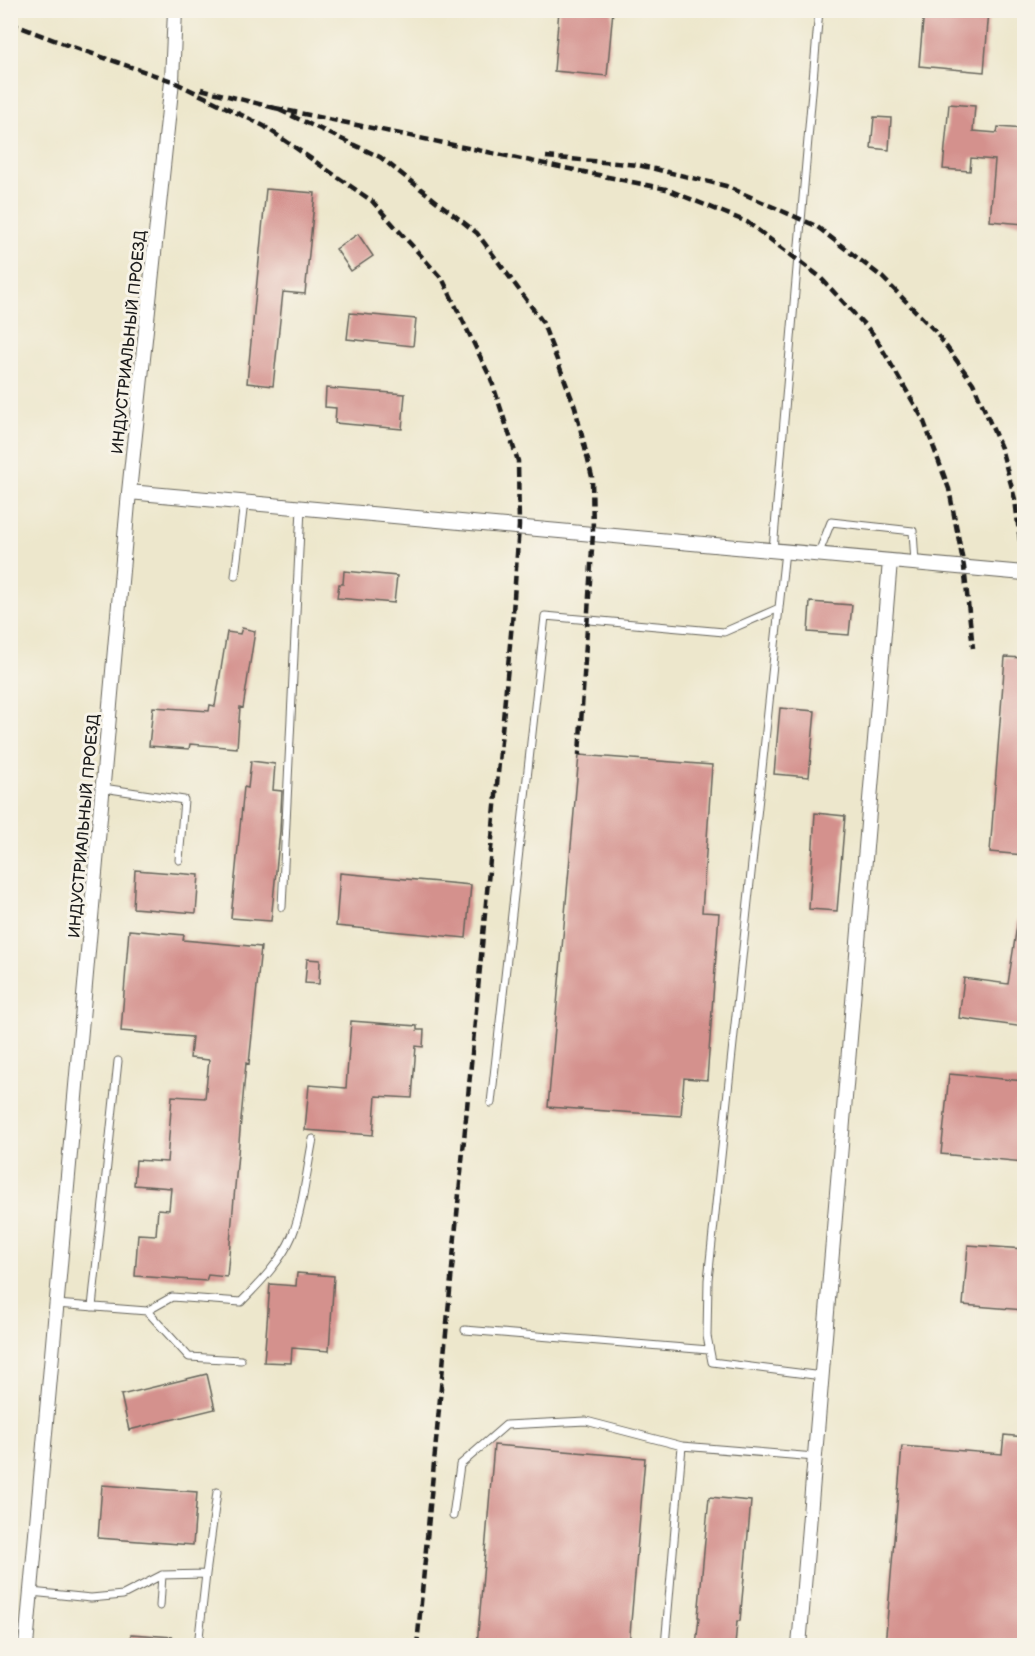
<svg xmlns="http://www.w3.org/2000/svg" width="1035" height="1656" viewBox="0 0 1035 1656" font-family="'Balsamiq Sans',sans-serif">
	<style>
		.building { fill: #d4918d }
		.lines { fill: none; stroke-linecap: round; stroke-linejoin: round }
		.lane-casing { stroke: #65635a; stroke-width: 9 }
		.street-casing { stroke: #65635a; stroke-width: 16 }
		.lane { stroke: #fff; stroke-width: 7 }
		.street { stroke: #fff; stroke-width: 14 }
		.rail { stroke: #1c1c1c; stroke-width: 4.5; stroke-dasharray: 9 4.5; stroke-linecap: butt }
		.labels { text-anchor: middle; stroke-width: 6; stroke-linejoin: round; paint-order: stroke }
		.street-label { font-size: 16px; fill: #1c1c1c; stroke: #f7f3e8 }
	</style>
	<rect width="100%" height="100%" fill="#f7f3e8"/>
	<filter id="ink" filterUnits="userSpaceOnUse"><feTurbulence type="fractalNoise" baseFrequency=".0167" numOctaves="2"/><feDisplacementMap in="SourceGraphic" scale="12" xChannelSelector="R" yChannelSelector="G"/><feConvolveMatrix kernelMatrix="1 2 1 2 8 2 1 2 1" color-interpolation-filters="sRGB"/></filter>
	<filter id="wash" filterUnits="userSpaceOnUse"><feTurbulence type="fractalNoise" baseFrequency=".008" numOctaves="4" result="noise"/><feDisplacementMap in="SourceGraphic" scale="24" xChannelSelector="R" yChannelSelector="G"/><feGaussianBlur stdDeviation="1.35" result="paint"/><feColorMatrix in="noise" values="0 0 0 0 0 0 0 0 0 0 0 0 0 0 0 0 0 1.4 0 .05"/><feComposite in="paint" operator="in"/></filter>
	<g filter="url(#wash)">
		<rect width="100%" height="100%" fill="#ede7cc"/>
		<g id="blocks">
			<!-- building -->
			<path class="building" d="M559,10H613L607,76L554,71Z
				M924,10H989L984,72L919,66Z
				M949,104L975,106L973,131L997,133L998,127L1024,129V224L990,221L995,160L971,158L970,171L943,169Z
				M874,117L891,118L889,150L871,148Z
				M266,189L315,193L305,294L283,292L273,386L247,383Z
				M358,234L373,256L351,271L336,249Z
				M350,313L416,319L413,346L347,339Z
				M326,388L405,394L402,429L335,423L336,408L325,407Z
				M344,571L397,576L394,603L337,598L339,584H343Z
				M810,602L852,605L849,635L808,632Z
				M242,628L255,631L243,708L240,707L237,748L190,744L189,749L149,746L153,707L209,711L210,705L215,706L227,632L240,634Z
				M1005,657L1024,658V855L990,852Z
				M780,708L815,711L809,777L774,774Z
				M579,755L712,765L702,912L719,913L707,1080L684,1078L681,1116L548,1107Z
				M251,761L275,764L273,790L282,791L280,831L271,921L231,918L244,787L248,788Z
				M815,813L845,816L837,911L809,909Z
				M135,870L199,875L196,913L133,908Z
				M340,873L471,885L466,938L336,926Z
				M1018,919H1024V1027L959,1018L964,978L1008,984Z
				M129,930L184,935L183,940L261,947L249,1064L246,1063L227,1277L208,1275L206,1281L135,1276L138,1234L156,1235L158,1209L169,1210L171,1188L134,1185L136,1160L167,1162L172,1096L205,1098L209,1060L190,1058L192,1037L121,1031Z
				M307,959L320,960L319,984L305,983Z
				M351,1021L417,1026V1030H424L423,1047L416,1046L412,1098L376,1096L373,1135L305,1130L309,1085L346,1088Z
				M949,1074L1024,1081V1162L941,1154Z
				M968,1245L1024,1249V1310L963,1305Z
				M297,1273L334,1276L329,1351L292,1348L291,1363L264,1362L270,1284L296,1286Z
				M207,1374L215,1409L129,1430L121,1395Z
				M1004,1435L1024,1437V1646H885L902,1446L1002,1454Z
				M494,1445L645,1458L629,1646H477Z
				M102,1485L197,1492L193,1545L98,1538Z
				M709,1497L751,1501L740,1621H737L735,1646H696L699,1617H698Z
				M131,1634L173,1637V1646H130Z"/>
		</g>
	</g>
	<g filter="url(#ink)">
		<use href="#blocks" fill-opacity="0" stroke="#65635a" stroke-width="1.5"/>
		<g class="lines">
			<!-- lane casing -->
			<g class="lane-casing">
				<path id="lane" d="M773,550L819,10
					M785,551L708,1280L707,1336L712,1362L822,1376
					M818,555L831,522L913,531L915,563
					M235,576L244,502
					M103,788L184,800L179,860
					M282,907L301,508
					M491,1103L545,616L724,632L779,608
					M56,1304L147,1311L189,1357L241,1360
					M92,1307L118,1061
					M147,1311L172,1297L241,1302C259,1284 282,1260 292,1236C303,1209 307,1168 313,1139
					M465,1330L709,1350
					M453,1516L460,1465L506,1425L586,1421L682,1446
					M206,1574L217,1492
					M162,1575L206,1574L198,1646
					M31,1592L91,1598L123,1595L162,1575L160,1606
					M665,1646L682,1446L815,1457"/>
			</g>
			<!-- street casing -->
			<g class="street-casing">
				<path id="street" d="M129,492L1024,573
					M26,1646L129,492L172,81L175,10
					M799,1646L890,561"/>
			</g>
			<!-- lane -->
			<use href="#lane" class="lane"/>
			<!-- street -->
			<use href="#street" class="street"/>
			<!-- rail -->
			<path class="rail" d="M10,23L64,44L172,81L264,126L372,201L443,280L491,379L518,461L519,526L513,612L417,1646
				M201,89L275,108L380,157L477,233L542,321L575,407L592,477L593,533L579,755
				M275,108L666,189L747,222L819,276L874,335L923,419L949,489L964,567L973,648
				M546,157L638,165L726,186L816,226L882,277L935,331L973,383L1001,448L1015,499L1024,575
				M1021,657L1024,611"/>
		</g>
	</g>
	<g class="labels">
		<!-- street labels -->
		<g class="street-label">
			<text transform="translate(128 342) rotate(-84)" y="6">ИНДУСТРИАЛЬНЫЙ ПРОЕЗД</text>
			<text transform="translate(83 826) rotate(-85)" y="6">ИНДУСТРИАЛЬНЫЙ ПРОЕЗД</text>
		</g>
	</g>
	<!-- margin -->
	<rect width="1035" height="1656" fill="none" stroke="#f7f3e8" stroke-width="36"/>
</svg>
